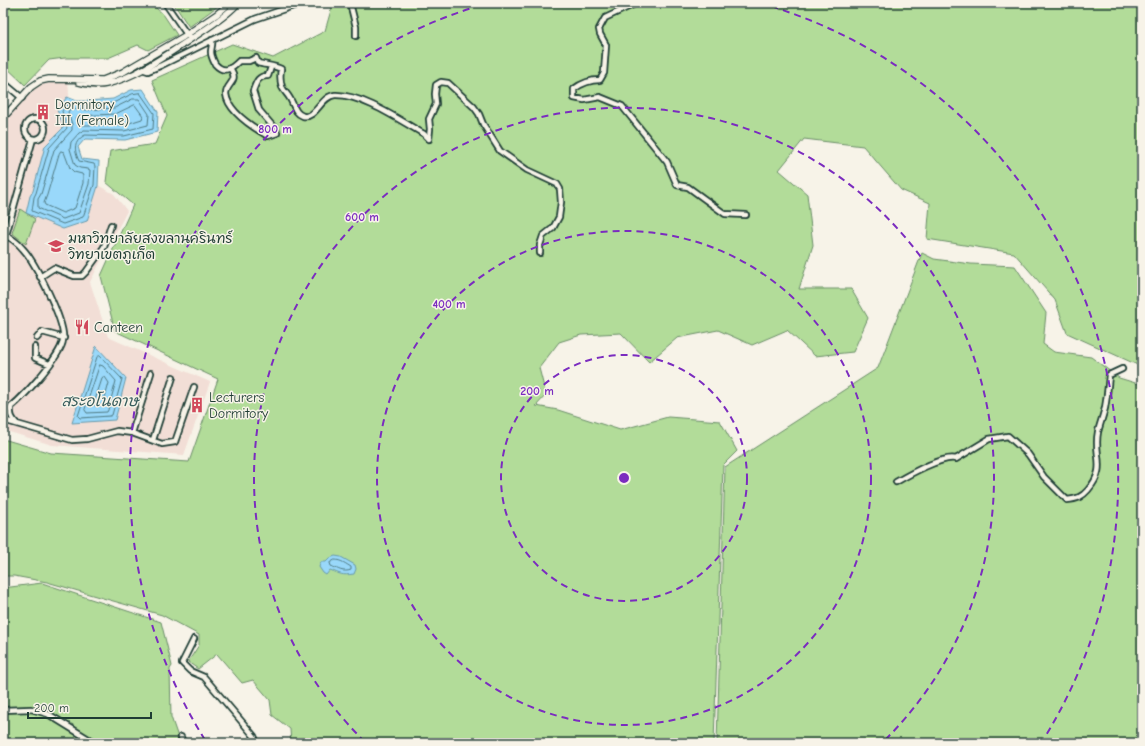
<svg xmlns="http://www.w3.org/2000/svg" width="1145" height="746" viewBox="0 0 1145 746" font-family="'Comic Neue','Playpen Sans Thai',sans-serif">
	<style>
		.built { fill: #f2ded6 }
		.green { fill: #b2dc99; stroke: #688c66 }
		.water { fill: #99d8fa; stroke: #689aab }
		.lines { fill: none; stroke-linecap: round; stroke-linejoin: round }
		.shore { stroke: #507b83; stroke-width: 1 }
		.minor-tunnel { stroke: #cccfc4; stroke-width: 4.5; stroke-dasharray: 4.5 2; stroke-linecap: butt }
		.minor-casing { stroke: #1f3d34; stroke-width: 8 }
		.tertiary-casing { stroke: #1f3d34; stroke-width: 8 }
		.minor { stroke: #f7f3e8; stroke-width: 4.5 }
		.tertiary { stroke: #f7f3e8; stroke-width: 5.5 }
		.ring { fill: none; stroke: #7b2cbf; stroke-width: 2; stroke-dasharray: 7 5 }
		.labels { text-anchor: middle; stroke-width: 3; stroke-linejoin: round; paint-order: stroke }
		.poi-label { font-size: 14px; fill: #1f3d34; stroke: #f7f3e8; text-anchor: start }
		.water-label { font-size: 15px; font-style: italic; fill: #375c5c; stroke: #f7f3e8 }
		.centre { fill: #7b2cbf; stroke: #f7f3e8; stroke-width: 2 }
		.ring-label { font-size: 12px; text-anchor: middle; font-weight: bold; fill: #7b2cbf; stroke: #f7f3e8; stroke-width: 3; stroke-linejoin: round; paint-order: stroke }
	</style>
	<rect width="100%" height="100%" fill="#f7f3e8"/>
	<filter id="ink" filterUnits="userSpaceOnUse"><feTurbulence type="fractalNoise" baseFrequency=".025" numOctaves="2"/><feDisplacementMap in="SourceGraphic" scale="8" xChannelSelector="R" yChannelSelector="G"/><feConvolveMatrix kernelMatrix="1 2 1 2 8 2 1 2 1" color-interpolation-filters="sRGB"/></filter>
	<g filter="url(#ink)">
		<!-- built -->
		<path class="built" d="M68,79L74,172L114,194L127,211L90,282L108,337L210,382L184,455L52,445L3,430V119L31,87Z"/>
		<!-- green -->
		<path class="green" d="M3,3H150L163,14L177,35L148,50L138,45L108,58H65L49,60L25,85L3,64Z
			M172,3H222L189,27L176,7Z
			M333,3H1142V367L1067,333L1055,300L1014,253L927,239L930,203L901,190L863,146L804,139L779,170L807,194L813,245L799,289H851L868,318L853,352L815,356L787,330L752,345L718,330L677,338L649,362L621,333L581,335L559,342L539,368L546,395L536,406L558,410L620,430L668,417L720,421L737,451L723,465L714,743H291L290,729L272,715L270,700L253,680L242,683L217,654L198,669L188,662L199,645V635L162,615L47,582L14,576H3V439L51,453L189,462L218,379L115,331L101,276L133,205L106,182L110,151L155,144L167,116L152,80L232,44L273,58L325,31Z
			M20,209L35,219L26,244L12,233Z
			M922,253L934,259L971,264L1015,266L1046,313L1043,344L1054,352L1091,357L1119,378L1142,385V743H717L725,467L878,368Z
			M42,583L161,622L172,666L170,669L171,717L180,743H3V588Z"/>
		<!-- water -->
		<path class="water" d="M143,89L158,112L157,132L125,140L85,139L78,147L82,159L99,161L98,186L87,221L63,229L26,213L30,196L33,191L45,146L64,127L57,110L67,97L77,101H88L113,99L131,90Z
			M96,346L126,378L115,420L72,423Z
			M335,556L341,557L355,565L356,569L354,574C341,576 341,574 330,570L326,575L323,573L319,567L321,562H326L330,558Z"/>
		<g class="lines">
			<!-- shore -->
			<path class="shore" d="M140,93L154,113L153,129L124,136L85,135C73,142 74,150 79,161L94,164L95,166L94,185L83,217L63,224L32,211L34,197L36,193L49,148L67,128L62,111L68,103L88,105L113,103L132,94Z
				M133,99H139L149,114L148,125L124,131L84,130L79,133L71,142L70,149L75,165L80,168L88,169L90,170L89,184L79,213L63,219L38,208V199L41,194L54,150L72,130V124L68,112L70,109L88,110L114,108Z
				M135,105L143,116L142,119L123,125H80L76,118L78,116L115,114Z
				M61,151L64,152L70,168L74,172L82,174L83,176V183L75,208L63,213L45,205L44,203L47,195L59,154Z
				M100,356L122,379L112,415L110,416L80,418L78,416L97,357Z
				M100,365L103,366L116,381L108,410L107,412L87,413L85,410Z
				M103,377H105L109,383L103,405L95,406L94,404Z
				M335,560C341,560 346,564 351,567V570C343,573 338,569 331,566L330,563Z"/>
			<!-- minor-tunnel -->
			<path class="minor-tunnel" d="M35,347L37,338"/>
			<!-- minor casing -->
			<g class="minor-casing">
				<path id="minor" d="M165,3L188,36
					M350,3L356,27V36
					M637,3L605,18L599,29L600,34L606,45L604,73L600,80C590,80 582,83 574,89V98L584,100L600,97L622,106L667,162L677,185L688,187L725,214L746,215
					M212,40C213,44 211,48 211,52C211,56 213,60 215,64C224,74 231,69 239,61H249L256,58L258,63C265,65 276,66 281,69C280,75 280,81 282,87C284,91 287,94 289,97C294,104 294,113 303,116C316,119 321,96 335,95C362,94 401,121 424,134L429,139
					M230,68C240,82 226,83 226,94C228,112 254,128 268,136L277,133L276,130L259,110L253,91C256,83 258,75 268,76L271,67
					M142,69L148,71L162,65L255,19L302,3
					M3,82L22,98
					M25 129a10 10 0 1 1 20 0a10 10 0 1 1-20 0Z
					M429,139L430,129L429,119L436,104L435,94L436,85L441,82L448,83L474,107L479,114L483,124L500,151L527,170L557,184L560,189L561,202L559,217L553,228L543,236L540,245V253
					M3,235C10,237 18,243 23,249C35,262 66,323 63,340C62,355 17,406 3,412
					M6,235L33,139
					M40,277L54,268L74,276H82L86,272L104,247L111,225
					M37,338L42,332L64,338
					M35,347V358L49,364
					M11,408C10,415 12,419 17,424
					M3,420L72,440L87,439L117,431L132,433L162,444L175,442L194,387
					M132,433L151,373
					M153,440L173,377
					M896,482C908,475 944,455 956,459L989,439L1008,436L1028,454L1044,477L1067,500C1077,499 1082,497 1088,490C1108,467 1093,456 1098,432C1100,424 1103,416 1105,408C1107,397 1108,386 1109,375L1122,369
					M194,639L182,663L190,671L204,677L254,736L257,743
					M3,710L31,709L48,714L95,743
					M181,737L183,743"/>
			</g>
			<!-- tertiary casing -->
			<g class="tertiary-casing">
				<path id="tertiary" d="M79,82C88,84 97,86 106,84C138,77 172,51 200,33C213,24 228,15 238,3
					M3,118L31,87L40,81L49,79L103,80L123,72L183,37L217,14L230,3"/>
			</g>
			<!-- minor -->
			<use href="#minor" class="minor"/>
			<!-- tertiary -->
			<use href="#tertiary" class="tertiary"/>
		</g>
	</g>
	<!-- distance rings -->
	<g class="ring">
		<circle cx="624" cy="478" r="123"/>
		<circle cx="624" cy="478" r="247"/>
		<path d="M365 742A370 370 0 1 1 883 742"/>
		<path d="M205 740A494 494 0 0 1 488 3M760 3A494 494 0 0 1 1043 740"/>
	</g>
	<!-- icons -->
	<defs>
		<g id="building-bare" transform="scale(1.2)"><path d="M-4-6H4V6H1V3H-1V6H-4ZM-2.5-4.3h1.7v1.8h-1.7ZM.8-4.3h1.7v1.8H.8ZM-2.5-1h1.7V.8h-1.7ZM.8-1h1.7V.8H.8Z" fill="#d1495b" stroke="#f7f3e8" stroke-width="2.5" paint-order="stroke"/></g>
		<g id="university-bare" transform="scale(1.2)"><path d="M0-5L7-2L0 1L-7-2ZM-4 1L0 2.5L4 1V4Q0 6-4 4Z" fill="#d1495b" stroke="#f7f3e8" stroke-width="2.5" paint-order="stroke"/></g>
		<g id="restaurant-bare" transform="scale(1.2)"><path d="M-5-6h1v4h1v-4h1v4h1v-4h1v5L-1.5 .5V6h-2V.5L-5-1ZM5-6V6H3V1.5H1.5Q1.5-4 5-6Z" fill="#d1495b" stroke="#f7f3e8" stroke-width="2.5" paint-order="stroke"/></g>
	</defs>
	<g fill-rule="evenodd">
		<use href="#building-bare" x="43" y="112"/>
		<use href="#university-bare" x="56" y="246"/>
		<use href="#restaurant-bare" x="82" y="327"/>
		<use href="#building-bare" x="197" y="405"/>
	</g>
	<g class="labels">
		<!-- poi labels -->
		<g class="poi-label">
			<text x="55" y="109">Dormitory<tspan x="55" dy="16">III (Female)</tspan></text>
			<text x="68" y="243">มหาวิทยาลัยสงขลานครินทร์<tspan x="68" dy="16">วิทยาเขตภูเก็ต</tspan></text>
			<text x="94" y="332">Canteen</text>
			<text x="209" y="402">Lecturers<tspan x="209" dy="16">Dormitory</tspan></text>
		</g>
		<!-- water labels -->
		<g class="water-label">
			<text x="100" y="406">สระอโนดาษ</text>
		</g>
	</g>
	<circle cx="624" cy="478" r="6" class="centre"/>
	<g class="ring-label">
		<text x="275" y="133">800 m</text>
		<text x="362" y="221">600 m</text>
		<text x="449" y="308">400 m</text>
		<text x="537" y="395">200 m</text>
	</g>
	<!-- margin -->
	<rect width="1145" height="746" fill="none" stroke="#f7f3e8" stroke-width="16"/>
	<rect x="8" y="8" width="1129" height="730" fill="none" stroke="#1f3d34" stroke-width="1.5" filter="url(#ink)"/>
	<!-- scale -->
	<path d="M28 712v6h123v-6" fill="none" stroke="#1f3d34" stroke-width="2"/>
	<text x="34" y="712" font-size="12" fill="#1f3d34" stroke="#f7f3e8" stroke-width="3" paint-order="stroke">200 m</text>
</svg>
